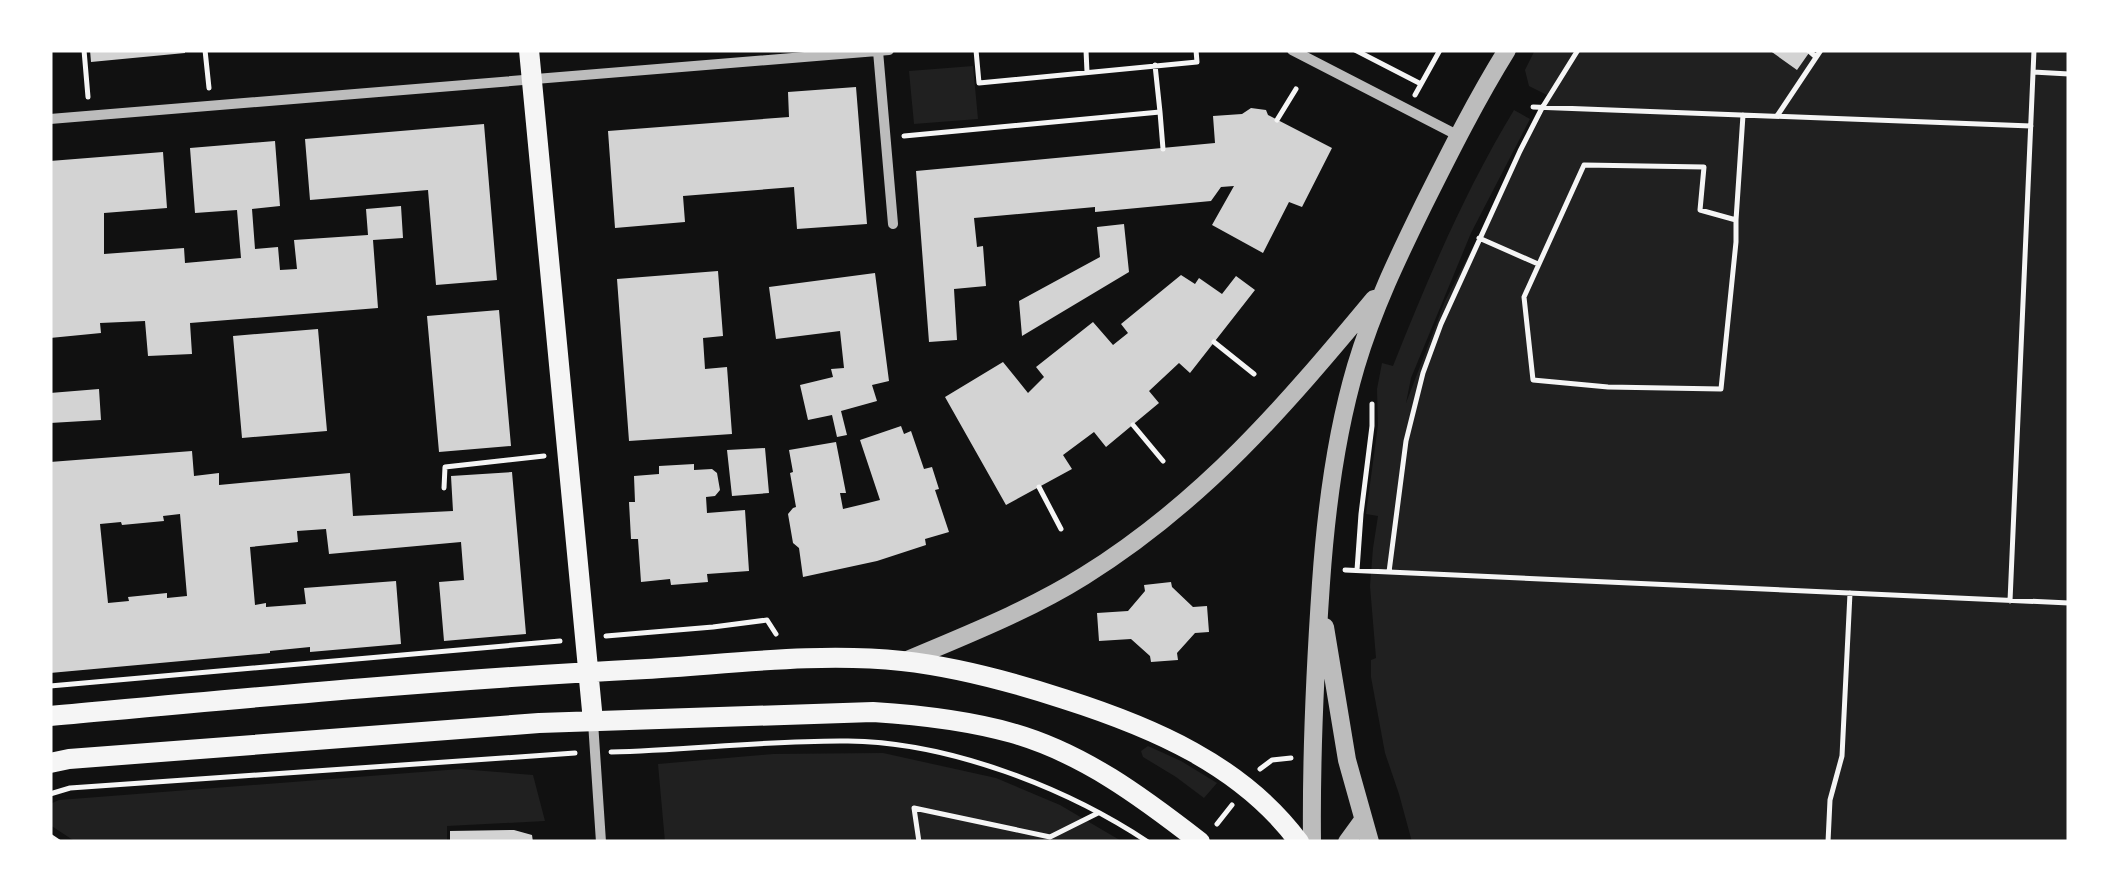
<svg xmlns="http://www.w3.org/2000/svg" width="2119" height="892" viewBox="0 0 2119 892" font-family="'Fira Sans Condensed',sans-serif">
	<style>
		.green { fill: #202020 }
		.building { fill: #d3d3d3; fill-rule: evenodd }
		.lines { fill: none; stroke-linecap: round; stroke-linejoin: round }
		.path { stroke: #f5f5f5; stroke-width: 5 }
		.minor { stroke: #bcbcbc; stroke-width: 10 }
		.tertiary { stroke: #bcbcbc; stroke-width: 18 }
		.secondary { stroke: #f5f5f5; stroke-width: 20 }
	</style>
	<rect width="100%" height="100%" fill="#111"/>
	<!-- green -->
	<path class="green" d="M1535,50H2069V842H1412L1399,794L1385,753L1371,677V660L1376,658L1370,586L1373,548L1378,516L1366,514L1378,425L1377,389L1382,363L1393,366C1428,278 1465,191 1514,110L1530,119L1471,233L1411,378L1406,403L1445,301L1551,97L1529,86L1525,70Z
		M973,66L978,119L914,124L909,71Z
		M1148,746L1181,761L1217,783L1204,798L1176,777L1143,757L1141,751Z
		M883,753L996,778L1060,805L1123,842H665L658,764L773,754Z
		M460,769L533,775L545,821L447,826V842H76L50,825V804L59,800Z"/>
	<!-- building -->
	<path class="building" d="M90,50H185V53L91,62Z
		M1769,50H1811L1797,70Z
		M856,87L867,224L797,229L794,187L683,196L685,222L615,228L608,131L789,117L788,92Z
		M1251,108L1266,110L1268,115L1332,148L1302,207L1289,202L1263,253L1212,225L1234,186L1221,187L1211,201L1095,212V207L974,218L977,247L983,246L986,286L954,289L957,340L929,342L916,171L1215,143L1213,116L1242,114Z
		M484,124L497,280L436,285L428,190L310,200L305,139Z
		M275,141L280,206L252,209L255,249L278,247L280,270L297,269L294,240L368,235L366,209L401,206L403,238L373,240L378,308L190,323L192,354L148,356L145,321L100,323L101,333L50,338V161L163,152L167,208L104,213V254L184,248L185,263L241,258L237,210L195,213L190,148Z
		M1124,224L1129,272L1022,336L1019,301L1100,257L1097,227Z
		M718,271L723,336L703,338L705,369L727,367L732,434L629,441L617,279Z
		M875,273L889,381L872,385L877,401L841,411L847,435L837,437L832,415L808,420L800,385L833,377L831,369L844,368L840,331L776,339L769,287Z
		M1181,275L1195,284L1199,278L1222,294L1236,276L1255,290L1190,373L1179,363L1149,391L1159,403L1106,447L1094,432L1063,455L1072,469L1006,505L945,397L1003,362L1028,393L1044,377L1036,367L1093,322L1113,345L1128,333L1121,324Z
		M499,310L511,446L439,452L427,316Z
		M318,329L327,431L242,438L233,336Z
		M99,389L101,420L50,423V393Z
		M901,426L904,434L911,431L924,469L932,467L939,489L935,490L949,532L925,539L926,545L877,561L803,577L799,548L793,543L788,514L793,508L796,507L790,473L793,472L789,450L836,442L846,493H840L843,509L864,504L880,500L860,440Z
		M765,448L769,493L732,496L727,450Z
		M192,451L194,476L219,473V485L350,473L353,516L453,511L451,476L512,472L526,634L444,641L439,582L464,580L461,542L329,554L326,529L297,531L298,542L250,547L255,605L266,603V607L306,604L304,588L396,581L401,644L310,652V647L270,651V653L50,673V462ZM180,514L187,596L167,598V593L128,597L129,601L108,603L100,524L121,522L122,525L164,521L163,516Z
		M694,464V470L712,469L717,473L720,490L715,496L706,497L707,513L745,510L749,571L707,574L708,582L671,585L670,579L641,582L638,539H631L629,502H635L634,476L659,474V466Z
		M1171,582L1172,587L1193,607L1207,606L1209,632L1195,633L1177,653L1178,660L1151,662L1150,656L1131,639L1099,641L1097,613L1128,611L1145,591L1144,585Z
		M514,830L532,835L533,842H450V831Z"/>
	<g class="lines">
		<!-- path -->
		<path class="path" d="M84,50L88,97
			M205,50L209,88
			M976,50L979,83L1197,62L1196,50
			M1086,50L1087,72
			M1355,50L1421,84
			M1808,50L1816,57
			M2033,72L2069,74
			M1415,95L1440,50
			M1533,107L2031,126
			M1160,112L1163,149
			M1777,116L1821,50
			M1277,120L1296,89
			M904,136L1160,112L1155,65
			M1584,165L1704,167L1700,210L1736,220V242L1721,389L1608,387L1533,380L1524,297Z
			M1736,220L1743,115
			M1479,238L1538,264
			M1214,342L1254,374
			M1133,425L1163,461
			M1039,487L1061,529
			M444,488L445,467L544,456
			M1345,570L2069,603
			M1357,570L1361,514L1372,426V404
			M1389,572L1406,441L1423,373L1441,324L1520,151L1542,108L1578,50
			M2010,601L2034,50
			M606,636L713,627L767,620L776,634
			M50,686L560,641
			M611,752C690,750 769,740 848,741C948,742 1065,787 1148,842
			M1260,769L1272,760L1291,758
			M50,794L70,788L575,753
			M1217,824L1232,805
			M50,836L59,842
			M919,842L914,808L1050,837L1098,813
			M1828,842L1830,800L1842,756L1850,593"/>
		<!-- minor -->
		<path class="minor" d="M1292,50L1457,135
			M878,51L893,224
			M50,119L889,50
			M593,722L601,842"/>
		<!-- tertiary -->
		<path class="tertiary" d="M1325,627L1347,760L1370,842
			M905,661C966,635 1028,611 1084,576C1203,502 1285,406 1374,299
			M1312,842C1311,755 1315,670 1321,583C1326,510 1335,437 1356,366C1373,309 1398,257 1424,204C1450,152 1476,100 1507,50
			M1347,842L1363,820"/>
		<!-- secondary -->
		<path class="secondary" d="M529,50L593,721
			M50,716C248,698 447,679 646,669C731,664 818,652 902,661C957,667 1012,682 1064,699C1152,727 1242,765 1299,842
			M50,763L69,759L539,723L873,712C920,715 966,720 1012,733C1083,753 1142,797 1200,842"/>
	</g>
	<!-- border -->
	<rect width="2119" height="892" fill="none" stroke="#ffffff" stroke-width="105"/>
</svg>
